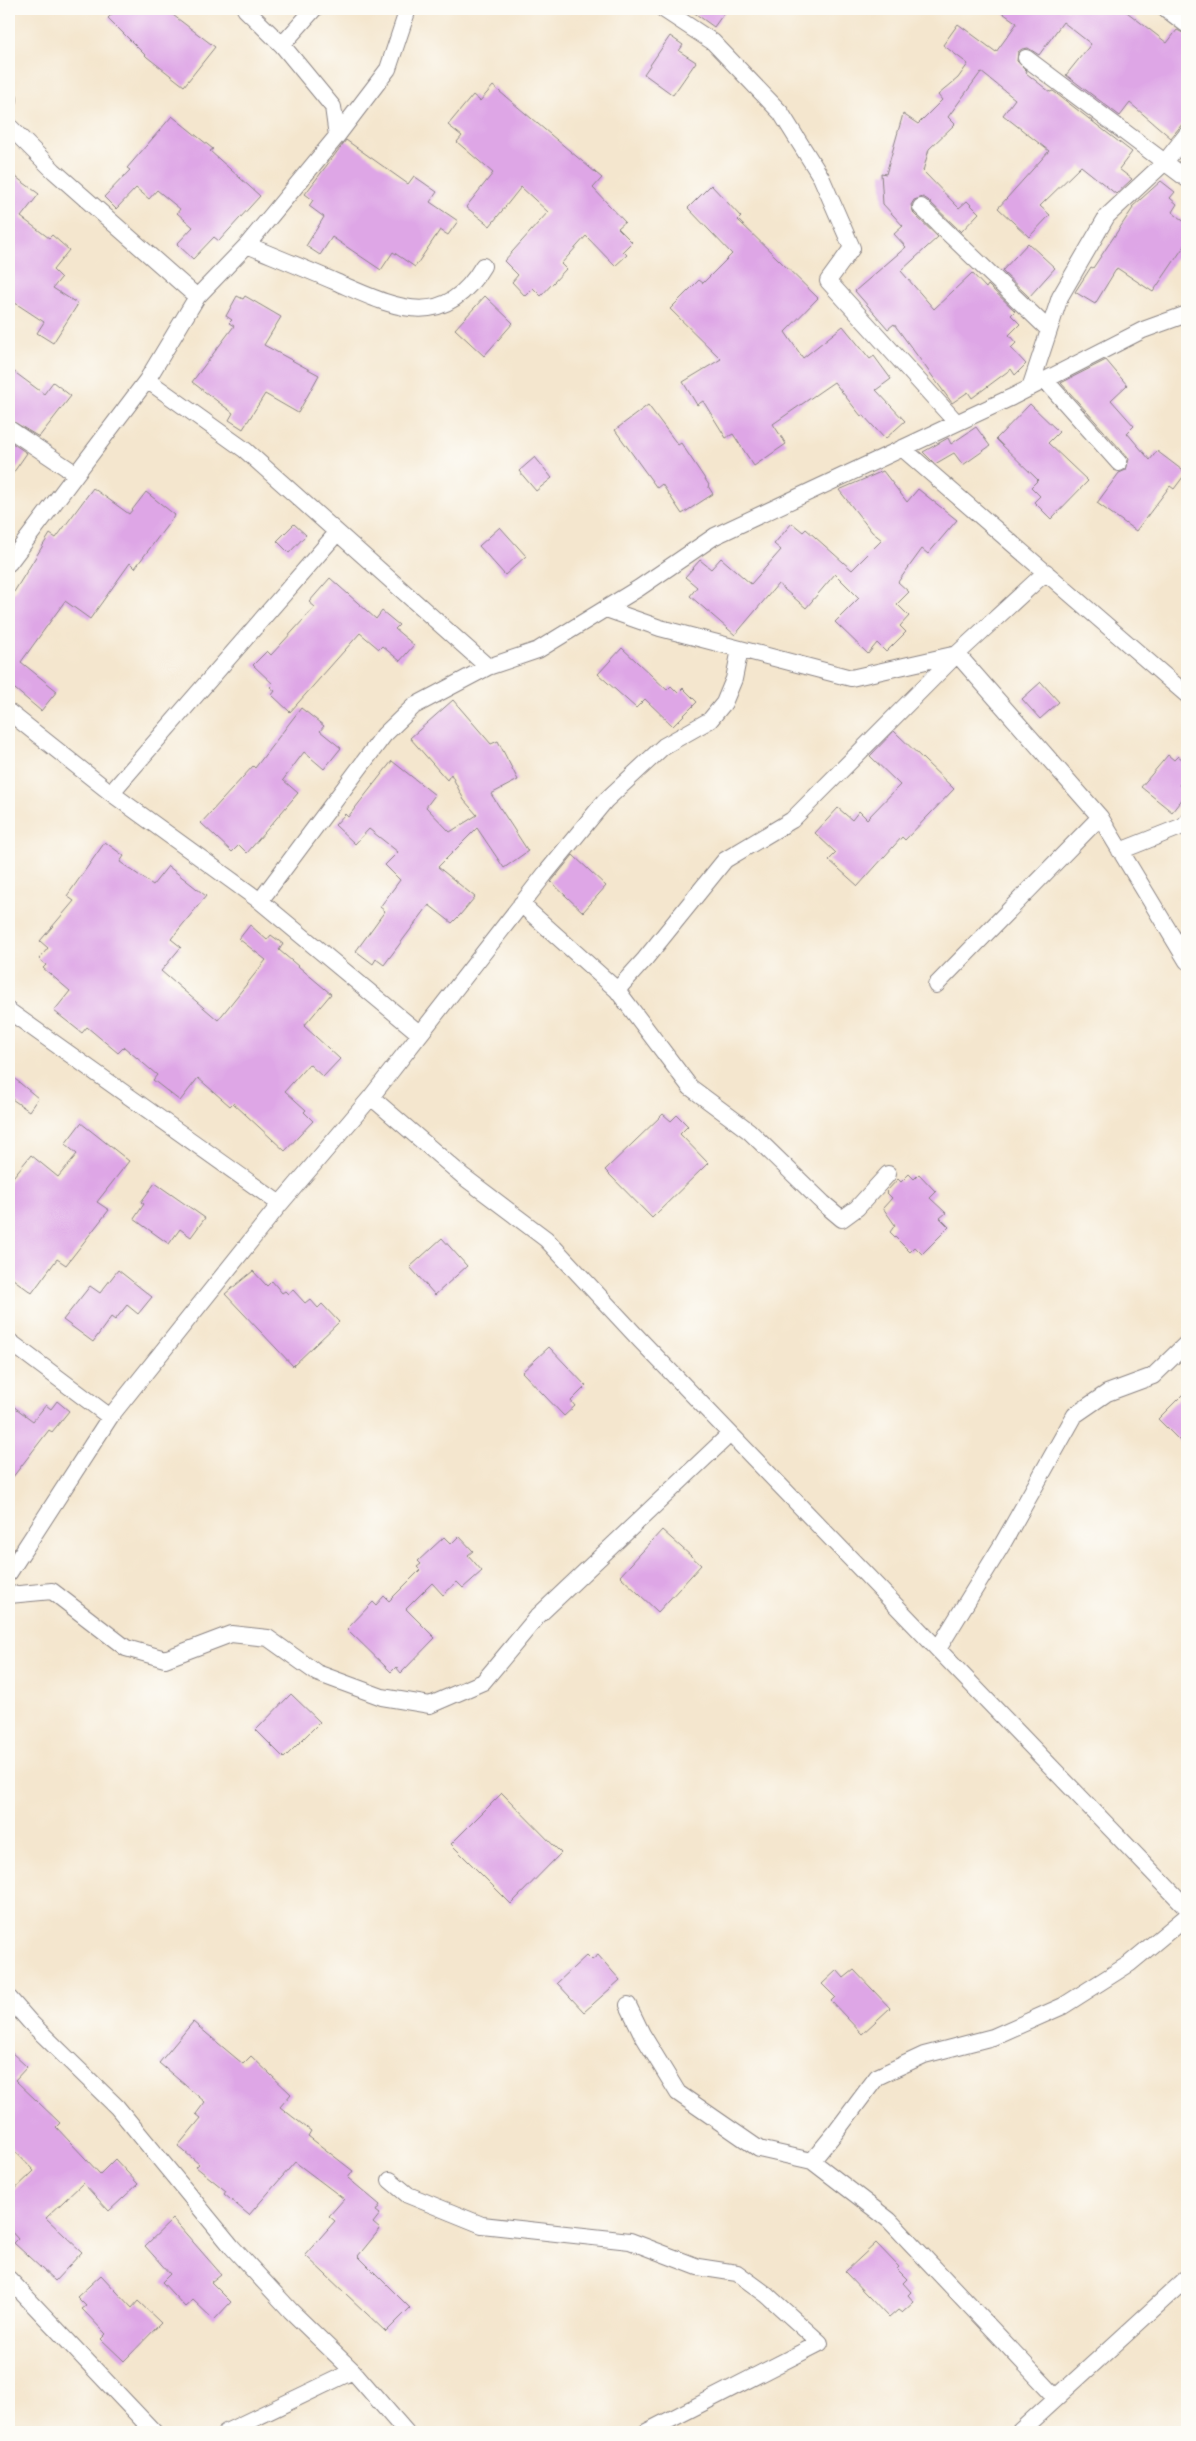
<svg xmlns="http://www.w3.org/2000/svg" width="1196" height="2441" viewBox="0 0 1196 2441" font-family="Itim,sans-serif">
	<style>
		.building { fill: #dea6e6 }
		.lines { fill: none; stroke-linecap: round; stroke-linejoin: round }
		.minor-casing { stroke: #8b8484; stroke-width: 18 }
		.minor { stroke: #fff; stroke-width: 16 }
	</style>
	<rect width="100%" height="100%" fill="#fdfcf7"/>
	<filter id="ink" filterUnits="userSpaceOnUse"><feTurbulence type="fractalNoise" baseFrequency=".02" numOctaves="2"/><feDisplacementMap in="SourceGraphic" scale="10" xChannelSelector="R" yChannelSelector="G"/><feConvolveMatrix kernelMatrix="1 2 1 2 8 2 1 2 1" color-interpolation-filters="sRGB"/></filter>
	<filter id="wash" filterUnits="userSpaceOnUse"><feTurbulence type="fractalNoise" baseFrequency=".0096" numOctaves="4" result="noise"/><feDisplacementMap in="SourceGraphic" scale="20" xChannelSelector="R" yChannelSelector="G"/><feGaussianBlur stdDeviation="1.12" result="paint"/><feColorMatrix in="noise" values="0 0 0 0 0 0 0 0 0 0 0 0 0 0 0 0 0 1.4 0 .05"/><feComposite in="paint" operator="in"/></filter>
	<g filter="url(#wash)">
		<rect width="100%" height="100%" fill="#f4e6ce"/>
		<g id="blocks">
			<!-- building -->
			<path class="building" d="M117,9H165L215,47L184,86L147,57L108,18Z
				M689,9H727L714,27Z
				M997,9H1123L1167,43L1177,30L1187,35V118L1171,138L1130,103L1120,116L1066,75L1091,44L1063,22L1039,55L1028,48L1022,49L1018,52L1017,61L1027,71L1026,73L1050,92L1053,91L1132,152L1119,169L1132,179L1116,194L1081,166L1040,206L1050,215L1029,237L998,208L1049,151L1003,115L1015,99L981,72L948,117L955,124L929,149L923,171L959,208L967,201L979,213L961,232L928,200L923,197L914,200L911,205L914,214L938,237L901,271L934,309L972,273L986,288L988,285L1015,311L1011,315L1020,324L1009,335L1016,343L1011,348L1026,364L1015,375L1011,369L972,398L968,392L952,403L894,324L888,329L855,291L906,247L894,234L903,226L883,204L881,173L886,174L903,114L918,124L942,100L938,95L958,78L968,64L943,45L958,24L996,52L1017,23Z
				M670,36L683,45L679,51L696,62L673,95L644,74Z
				M493,86L602,178L593,188L625,222L618,228L632,242L623,251L627,255L615,266L586,236L561,264L566,269L541,296L533,288L525,296L512,282L518,275L504,261L548,212L521,187L490,226L466,207L493,173L457,142L462,136L448,125L473,95L480,101Z
				M172,116L213,149L210,151L260,196L219,241L214,237L193,259L177,244L193,227L177,213L180,209L157,190L149,199L136,188L116,209L104,197L130,170L127,168Z
				M346,140L408,184L414,176L437,192L430,202L458,221L448,235L440,230L415,267L393,252L381,270L332,237L320,255L306,246L324,217L309,206L313,200L305,194Z
				M9,172L39,194L21,217L49,238L52,235L69,250L53,270L61,278L53,288L78,304L53,343L37,333L44,322L9,299Z
				M1161,181L1175,192L1170,198L1177,204L1172,212L1187,224V242L1153,292L1117,268L1095,304L1075,292L1091,267L1093,268L1133,208L1132,207Z
				M711,185L741,217L738,220L818,298L785,332L803,358L843,326L870,359L874,356L891,379L876,390L905,421L885,439L863,415L861,416L834,382L773,424L786,444L754,466L733,434L726,438L703,401L697,405L683,382L721,359L670,309L699,280L703,283L732,254L688,208Z
				M1028,243L1055,268L1029,297L1002,271Z
				M237,296L243,299L245,296L281,317L264,345L319,375L298,413L265,394L243,429L229,420L233,413L192,382L234,326L229,323L232,320L226,316Z
				M485,296L513,323L484,356L455,329Z
				M1106,360L1127,385L1111,400L1134,426L1127,433L1150,460L1157,451L1186,473L1174,489L1170,486L1136,531L1097,503L1119,473L1126,470L1129,459L1061,383Z
				M9,368L44,394L53,382L71,396L39,437L9,419Z
				M1030,404L1059,432L1048,443L1088,481L1051,519L1034,502L1040,496L1031,487L1038,480L996,439Z
				M648,405L678,445L681,443L709,485L708,486L713,494L682,514L662,484L657,488L615,430Z
				M976,427L990,446L963,465L954,453L935,464L923,452L948,438L951,444Z
				M9,441L27,453L9,479Z
				M535,457L552,478L536,491L519,471Z
				M883,471L907,502L918,489L957,520L928,554L922,549L898,582L909,592L897,604L909,616L900,626L906,632L886,652L877,643L868,654L835,622L859,598L835,574L806,608L778,584L735,635L690,596L697,587L685,577L700,560L711,569L721,558L751,584L781,550L774,544L792,523L803,532L806,529L852,570L882,540L872,532L839,490Z
				M93,488L129,514L146,492L175,515L135,568L130,563L90,619L65,601L21,662L57,691L41,711L9,684V600L50,534L56,538Z
				M294,524L306,535L289,553L277,541Z
				M500,527L526,556L505,575L479,546Z
				M330,578L376,619L382,611L399,625L395,629L414,645L400,661L382,646L379,649L360,633L290,712L272,695L275,691L270,687L273,684L253,665L267,651L271,655L315,607L309,602Z
				M622,648L667,690L671,686L678,693L683,688L697,702L673,726L645,699L636,708L598,674Z
				M1041,682L1059,702L1040,719L1022,699Z
				M453,700L491,744L498,741L518,780L491,794L528,851L504,868L477,828L438,867L475,897L460,915L452,923L429,905L384,965L376,959L373,964L356,951L385,911L380,907L400,880L385,865L398,852L369,829L355,844L335,825L345,814L348,817L392,761L435,795L426,807L450,832L477,815L464,800L451,774L447,780L410,738Z
				M301,708L324,726L320,731L341,748L324,769L304,752L283,780L298,793L247,853L239,845L232,852L201,823L253,766L255,768Z
				M894,731L954,789L905,840L902,837L858,886L829,860L836,853L815,833L838,808L852,820L859,811L867,819L900,785L870,756Z
				M1168,755L1174,760L1178,756L1187,763V776L1179,785L1187,793L1172,812L1141,787Z
				M105,842L124,856L120,862L153,885L168,866L206,896L171,939L181,947L161,971L218,1020L266,960L239,939L250,925L267,940L271,935L283,944L279,950L331,994L304,1026L340,1059L323,1077L309,1064L285,1091L306,1110L304,1112L313,1121L285,1151L233,1103L230,1106L198,1078L180,1101L153,1080L157,1075L124,1047L118,1053L87,1027L82,1033L54,1011L70,991L43,968L46,965L39,959L48,948L40,941L74,901L67,896Z
				M573,855L606,886L583,912L551,882Z
				M9,1074L38,1098L29,1111L9,1097Z
				M663,1114L671,1121L677,1115L688,1126L680,1134L708,1163L652,1218L605,1170Z
				M81,1123L129,1161L97,1202L109,1210L66,1265L57,1259L32,1293L9,1276V1182L31,1155L58,1177L77,1154L65,1144Z
				M909,1174L914,1179L919,1174L936,1192L930,1198L946,1213L940,1218L949,1227L922,1254L915,1247L910,1252L890,1232L895,1225L883,1208L892,1198L886,1192L898,1179L901,1182Z
				M155,1183L205,1218L191,1237L180,1229L169,1244L134,1219L144,1204L141,1202Z
				M442,1238L467,1266L435,1295L410,1267Z
				M118,1270L152,1297L138,1314L127,1305L115,1320L111,1317L93,1342L63,1320L90,1286L100,1293Z
				M253,1271L267,1286L272,1281L282,1293L285,1291L288,1294L293,1290L305,1303L310,1299L318,1308L322,1304L339,1322L293,1366L225,1294Z
				M549,1347L586,1386L571,1401L575,1406L564,1416L522,1372Z
				M1187,1390V1448L1158,1419Z
				M57,1401L69,1411L52,1432L49,1430L9,1482V1403L33,1421L46,1405L51,1409Z
				M662,1530L701,1565L658,1612L620,1576Z
				M459,1536L473,1551L468,1555L482,1571L463,1588L457,1582L443,1595L432,1583L406,1609L435,1638L401,1673L396,1667L391,1672L347,1629L373,1602L376,1605L384,1596L389,1601L420,1570L417,1567L421,1564L418,1561L444,1537L451,1544Z
				M291,1694L320,1722L284,1758L256,1730Z
				M502,1793L561,1853L511,1904L451,1844Z
				M587,1955L592,1960L598,1955L620,1980L584,2012L557,1983Z
				M837,1970L844,1978L854,1970L890,2008L862,2034L831,2001L835,1997L822,1984Z
				M193,2022L243,2064L251,2056L291,2094L280,2107L311,2131L308,2136L353,2171L348,2178L380,2205L376,2211L380,2214L373,2223L380,2229L358,2256L410,2308L386,2332L305,2255L335,2221L329,2216L344,2199L295,2162L249,2215L224,2194L226,2191L196,2167L199,2164L178,2146L201,2118L196,2114L205,2102L159,2063Z
				M9,2050L27,2067L15,2080L60,2123L56,2127L100,2174L115,2159L138,2184L109,2211L83,2183L46,2218L82,2252L55,2281L14,2243L18,2239L9,2229V2195L34,2171L9,2145Z
				M173,2219L221,2274L211,2282L231,2302L214,2320L193,2300L185,2307L162,2282L170,2274L145,2246Z
				M876,2243L899,2267L897,2269L907,2279L903,2283L911,2292L908,2295L914,2302L902,2313L898,2310L889,2318L845,2272Z
				M101,2275L132,2308L138,2301L161,2323L124,2361L101,2339L106,2334L82,2309L86,2306L77,2297Z"/>
		</g>
	</g>
	<g filter="url(#ink)">
		<use href="#blocks" fill-opacity="0" stroke="#8b8484" stroke-width="1"/>
		<g class="lines">
			<!-- minor casing -->
			<g class="minor-casing">
				<path id="minor" d="M245,9L282,45L333,107L337,136
					M663,9L713,42L781,113L821,177L852,248L828,281L956,422
					M1166,9L1187,25
					M282,45L314,9
					M1026,58L1187,179
					M9,99V100
					M9,126L54,171L197,297
					M921,207L1049,330
					M247,245C276,257 306,269 336,282C392,306 443,334 483,266
					M147,380L245,450L488,667
					M1045,380L1119,463
					M1030,388L1060,297L1107,216L1165,162L1187,134
					M9,429L76,474
					M902,448L1187,695
					M9,563L147,380L197,297L247,245L337,136L388,69L408,9
					M606,609L660,628L851,678L957,654L1100,817L936,985
					M9,712L111,793L260,901L420,1034
					M111,793L336,534
					M1100,817L1187,961
					M1120,851L1183,826L1187,822
					M260,901L384,735L414,706L488,667L538,650L639,588L715,536L1012,397L1143,330L1187,314
					M521,904L617,990L690,1087L749,1131L823,1203L842,1219L857,1208L888,1174
					M617,990L645,959L725,860L792,820L957,654L1046,572
					M9,1011L280,1204
					M371,1097L464,1177L546,1239L641,1341L1187,1908
					M9,1341L110,1417
					M9,1573L110,1417L280,1204L371,1097L545,874L605,801L664,746L710,720L724,703L734,679L740,649
					M9,1595L52,1591L126,1648L165,1659L231,1634L268,1638L317,1673L382,1697L430,1705L483,1682L538,1616L730,1434
					M938,1649L1003,1543L1075,1415L1107,1393L1153,1376L1187,1343
					M9,1998L30,2022L117,2107L232,2247L291,2311L353,2371
					M628,2005L642,2034L678,2093L759,2149L812,2161L889,2220L1056,2397
					M812,2161L835,2133L877,2077L924,2055L993,2037L1063,2006L1129,1964L1187,1916
					M390,2180L408,2195L482,2225L630,2241L698,2267L737,2273L767,2295L820,2343L646,2432
					M9,2279L154,2432
					M226,2432L353,2371L406,2432
					M1019,2432L1187,2278"/>
			</g>
			<!-- minor -->
			<use href="#minor" class="minor"/>
		</g>
	</g>
	<!-- margin -->
	<rect width="1196" height="2441" fill="none" stroke="#fdfcf7" stroke-width="30"/>
</svg>
